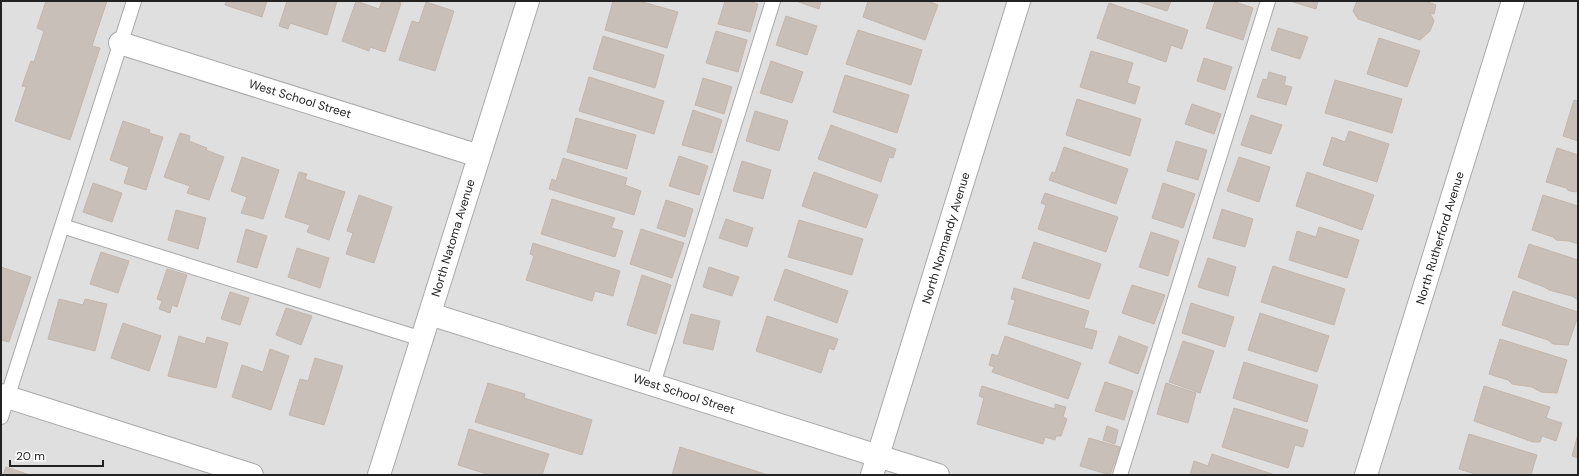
<svg xmlns="http://www.w3.org/2000/svg" width="1579" height="476" viewBox="0 0 1579 476" font-family="'DM Sans',sans-serif">
	<style>
		.residential { fill: #e0dfdf }
		.building { fill: #c7bfb8; stroke: #c4b6ab }
		.lines { fill: none; stroke-linecap: round; stroke-linejoin: round }
		.service-casing { stroke: #a9a9a9; stroke-width: 16 }
		.minor-casing { stroke: #a9a9a9; stroke-width: 24 }
		.service { stroke: #fff; stroke-width: 14 }
		.minor { stroke: #fff; stroke-width: 22 }
		.labels { text-anchor: middle; stroke-width: 3; stroke-linejoin: round; paint-order: stroke }
		.street-label { font-size: 12px; fill: #222; stroke: #fff }
	</style>
	<rect width="100%" height="100%" fill="#f2efe9"/>
	<!-- residential -->
	<path class="residential" d="M1,1H1578V475H1Z"/>
	<!-- building -->
	<path class="building" d="M46,1H107L92,46L100,48L70,140L15,121L26,87L22,86L31,61L34,62L44,31L37,28Z
		M226,1H267L262,17L225,5Z
		M287,1H337L327,35L290,23L288,29L279,26Z
		M356,1L379,9L382,1H395L401,3L385,52L370,47L369,51L342,41Z
		M613,1H639L678,12L667,48L605,30Z
		M725,1H749L758,4L750,32L718,24Z
		M796,1H821L819,9Z
		M868,1H928L938,5L925,40L863,17Z
		M1136,1H1171L1167,11Z
		M1215,1H1233L1253,8L1243,40L1206,28Z
		M1290,1H1318L1316,9Z
		M1357,1H1425L1436,5L1434,14L1430,13L1434,21L1430,31L1420,40L1358,19L1353,11Z
		M426,2L454,11L435,71L399,60L412,21L419,23Z
		M1109,3L1188,30L1182,49L1171,45L1166,62L1097,38Z
		M786,16L817,26L807,55L776,45Z
		M1278,28L1308,37L1300,59L1271,50Z
		M858,30L922,50L911,85L846,64Z
		M716,31L747,40L738,72L706,63Z
		M603,36L664,55L655,88L593,69Z
		M1379,38L1420,51L1407,87L1367,74Z
		M1091,51L1133,63L1127,83L1140,87L1135,104L1080,87Z
		M1204,58L1232,67L1225,90L1197,81Z
		M771,61L803,72L792,103L760,93Z
		M1269,72L1286,77L1284,85L1292,87L1286,105L1257,97L1263,79L1267,80Z
		M845,75L909,95L897,133L833,112Z
		M589,77L664,101L654,134L579,111Z
		M703,78L732,87L724,114L695,105Z
		M1335,80L1402,99L1392,133L1325,113Z
		M1077,99L1141,119L1130,156L1066,135Z
		M1574,100L1578,101V141L1563,136Z
		M1192,104L1221,114L1214,134L1185,124Z
		M693,110L722,120L712,153L682,145Z
		M755,111L788,121L779,151L746,141Z
		M1251,115L1282,125L1271,154L1241,145Z
		M576,118L636,135L627,169L567,152Z
		M123,121L150,130L149,133L163,137L146,190L124,183L129,167L110,160Z
		M831,125L896,149L893,158L889,157L881,182L818,159Z
		M1349,131L1389,144L1377,182L1323,165L1332,137L1345,142Z
		M180,133L190,136L189,141L207,148L206,150L224,157L209,200L187,193L190,186L164,177Z
		M1176,141L1207,150L1198,180L1167,171Z
		M1064,147L1128,169L1116,204L1049,180L1052,172L1055,173Z
		M1557,148L1578,155V192L1569,191L1566,188L1546,182Z
		M679,156L708,166L699,195L669,186Z
		M242,157L279,170L263,219L241,213L247,197L231,191Z
		M1239,157L1270,167L1259,202L1227,191Z
		M563,158L627,178L625,185L641,191L634,215L549,189L552,179L556,181Z
		M742,161L771,170L763,199L733,191Z
		M299,172L307,174L305,179L345,192L329,240L307,232L310,225L285,217Z
		M814,172L878,195L866,228L802,206Z
		M1307,172L1374,195L1362,230L1296,206Z
		M93,183L122,193L112,222L83,212Z
		M1163,183L1195,194L1183,228L1152,218Z
		M1045,193L1118,217L1106,252L1038,229L1046,205L1041,203Z
		M359,195L392,207L374,263L346,254L353,233L347,231Z
		M1543,195L1578,206V244L1569,241L1556,240L1553,237L1532,230Z
		M552,199L615,218L611,228L623,231L615,257L541,234Z
		M666,200L693,209L685,237L657,228Z
		M1222,209L1253,219L1245,247L1213,238Z
		M176,210L206,218L198,249L168,240Z
		M726,219L753,228L747,247L719,238Z
		M799,220L863,239L852,275L788,257Z
		M1319,227L1359,240L1347,278L1289,260L1297,231L1316,237Z
		M246,229L267,236L257,268L237,262Z
		M641,229L684,243L672,278L630,264Z
		M1151,232L1179,241L1168,276L1139,267Z
		M1034,242L1101,264L1089,299L1022,278Z
		M533,243L620,271L613,296L595,291L592,301L526,280L534,256L530,254Z
		M1529,244L1578,260V300L1572,296L1549,290L1544,287L1518,277Z
		M297,248L329,258L320,288L288,277Z
		M101,252L129,261L118,293L90,284Z
		M1208,258L1236,267L1228,296L1198,287Z
		M1273,266L1345,289L1334,325L1261,302Z
		M1,267L31,277L9,342L1,340Z
		M709,267L739,277L732,296L703,287Z
		M167,269L187,275L177,307L172,305L170,313L159,309L162,301L157,299Z
		M785,269L848,291L837,323L774,300Z
		M642,275L671,285L656,334L627,325Z
		M1132,285L1165,295L1154,324L1122,313Z
		M1014,288L1089,311L1084,328L1097,331L1092,349L1008,324L1015,300L1011,299Z
		M1513,291L1578,312V316L1568,345L1553,344L1548,340L1502,325Z
		M230,292L249,298L240,325L221,319Z
		M59,299L83,305L85,299L107,304L95,351L48,339Z
		M1191,303L1234,317L1225,347L1182,333Z
		M286,308L312,316L301,345L276,335Z
		M1260,313L1329,336L1317,372L1248,350Z
		M691,314L720,321L713,350L683,343Z
		M767,316L838,339L834,350L829,348L821,373L756,351Z
		M123,323L161,336L149,371L111,358Z
		M179,336L205,344L207,337L228,343L216,388L168,376Z
		M1005,336L1081,363L1068,399L992,372L994,367L989,365L992,354L998,356Z
		M1119,336L1148,347L1138,374L1109,363Z
		M1500,339L1567,360L1557,393L1541,392L1532,387L1512,384L1508,380L1489,374Z
		M1183,341L1214,351L1200,393L1169,382Z
		M270,349L289,356L271,410L232,397L242,365L263,372Z
		M315,358L343,366L324,425L289,415L300,379L308,381Z
		M1244,362L1318,385L1307,422L1233,398Z
		M1105,382L1133,391L1124,420L1095,411Z
		M488,383L525,394L524,398L592,420L582,455L475,422Z
		M1166,383L1196,393L1188,423L1157,414Z
		M982,386L1055,409V404L1066,407L1063,417L1067,419L1061,436H1056L1055,440L1045,437L1043,444L977,424L984,398L979,396Z
		M1484,386L1550,407L1546,418L1562,423L1556,441L1542,436L1540,442H1533L1474,421Z
		M1234,408L1308,430L1303,447L1295,445L1288,468L1222,447Z
		M1107,426L1118,430L1115,444L1103,440Z
		M469,429L549,454L542,475H490L458,465Z
		M1469,434L1537,455L1531,475H1478L1459,469Z
		M1578,434V458L1572,456Z
		M1089,438L1120,447L1110,475L1080,466Z
		M680,447L768,475H672Z
		M1212,454L1275,475H1190L1194,461L1208,466Z
		M6,467L30,475H3Z"/>
	<g class="lines">
		<!-- service casing -->
		<g class="service-casing">
			<path id="service" d="M62,226L422,339
				M653,384L773,1
				M1,417L134,1
				M1120,475L1268,1"/>
		</g>
		<!-- minor casing -->
		<g class="minor-casing">
			<path id="minor" d="M120,43L479,156
				M430,314L938,475
				M1,395L252,475
				M379,475L528,1
				M872,475L1019,1
				M1366,475L1513,1"/>
		</g>
		<!-- service -->
		<use href="#service" class="service"/>
		<!-- minor -->
		<use href="#minor" class="minor"/>
	</g>
	<g class="labels">
		<!-- street labels -->
		<g class="street-label">
			<text transform="translate(300 99) rotate(17)" y="4">West School Street</text>
			<text transform="translate(453 238) rotate(-73)" y="4">North Natoma Avenue</text>
			<text transform="translate(946 238) rotate(-73)" y="4">North Normandy Avenue</text>
			<text transform="translate(1440 238) rotate(-73)" y="4">North Rutherford Avenue</text>
			<text transform="translate(684 394) rotate(18)" y="4">West School Street</text>
		</g>
	</g>
	<!-- border -->
	<rect width="1579" height="476" fill="none" stroke="#222222" stroke-width="4"/>
	<!-- scale -->
	<path d="M10 460v6h93v-6" fill="none" stroke="#222222" stroke-width="2"/>
	<text x="16" y="460" font-size="12" fill="#222222" stroke="#ffffff" stroke-width="3" paint-order="stroke">20 m</text>
</svg>
